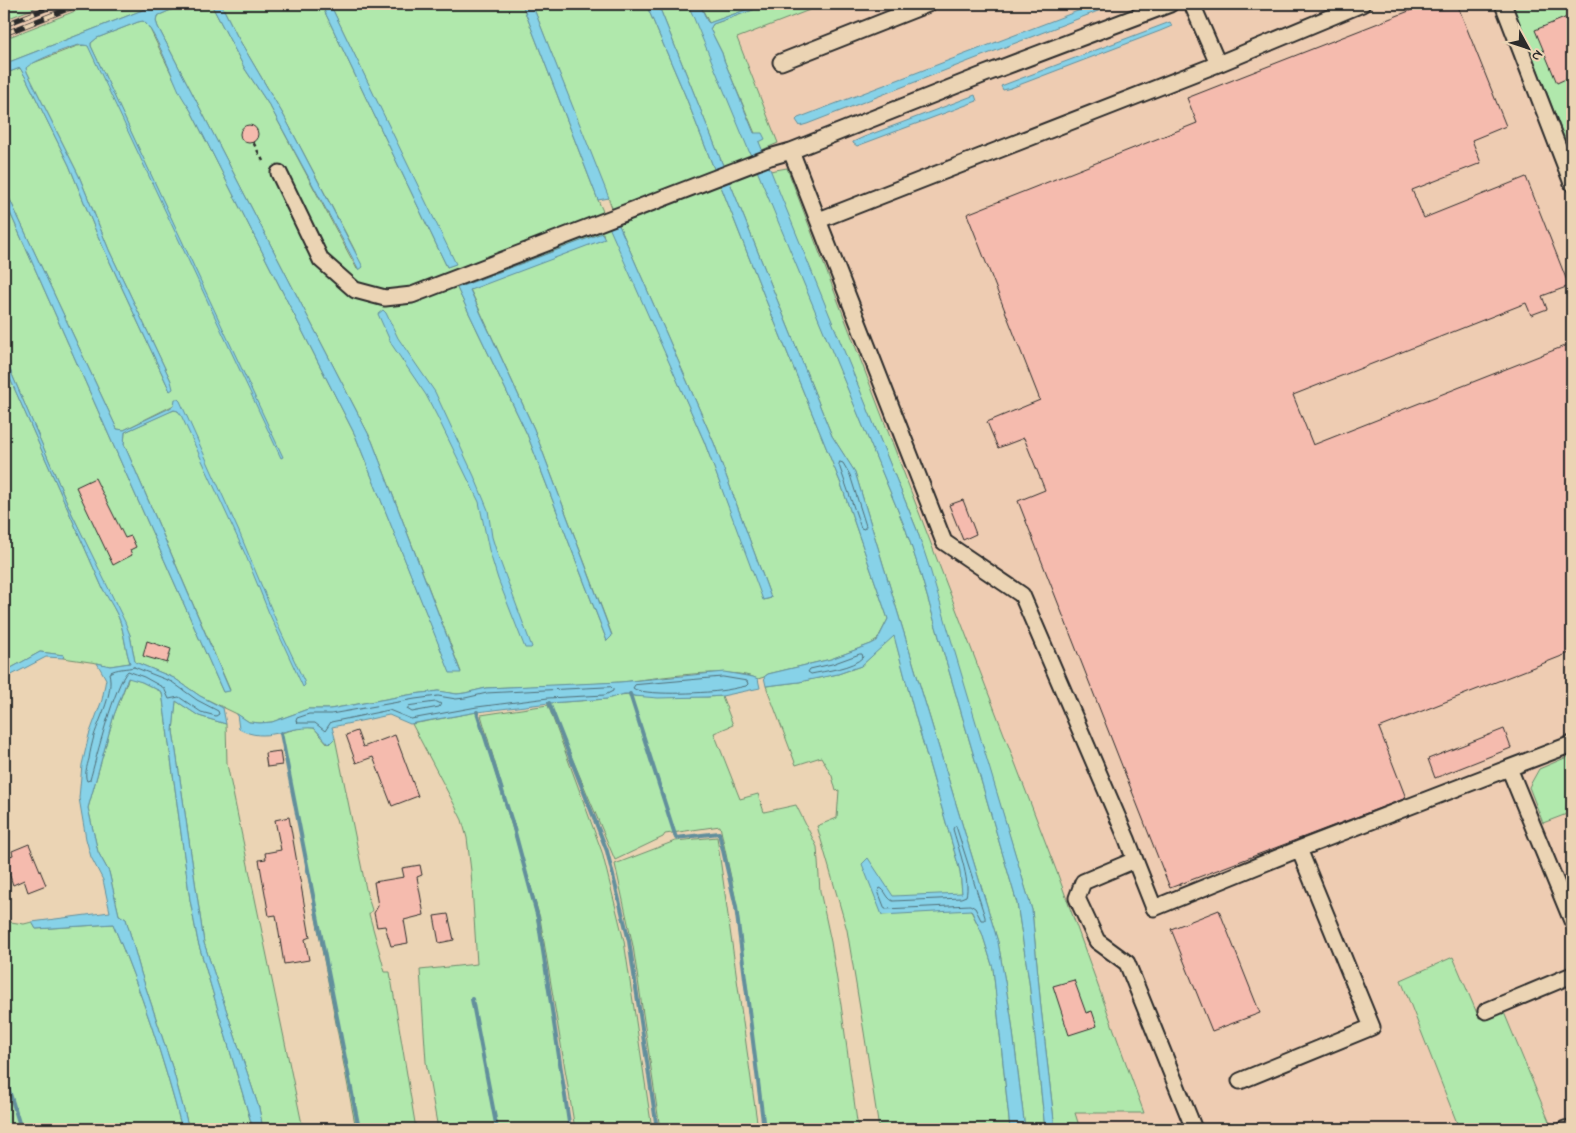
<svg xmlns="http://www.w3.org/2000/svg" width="1576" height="1133" viewBox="0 0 1576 1133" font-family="'Indie Flower',sans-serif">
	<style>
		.built { fill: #eeccb2 }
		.green { fill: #b0e8ac; stroke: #6e8a6c; fill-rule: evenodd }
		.water { fill: #87d2e8; stroke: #628f9c }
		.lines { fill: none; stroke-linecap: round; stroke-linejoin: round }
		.shore { stroke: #506e77; stroke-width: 1 }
		.stream { stroke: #628f9c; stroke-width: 4 }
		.building { fill: #f5bbae; stroke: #2b2b2b }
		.minor-casing { stroke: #2b2b2b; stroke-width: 19 }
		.path { stroke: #2b2b2b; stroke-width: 2.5; stroke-dasharray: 5 4; stroke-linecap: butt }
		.minor { stroke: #ebd4b4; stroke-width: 15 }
		.rail-casing { stroke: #2b2b2b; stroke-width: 5.5 }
		.rail { stroke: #ebd4b4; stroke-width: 4; stroke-dasharray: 11; stroke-linecap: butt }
	</style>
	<rect width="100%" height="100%" fill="#ebd4b4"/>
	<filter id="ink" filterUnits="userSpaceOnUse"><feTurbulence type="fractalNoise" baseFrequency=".02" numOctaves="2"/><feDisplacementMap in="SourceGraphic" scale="10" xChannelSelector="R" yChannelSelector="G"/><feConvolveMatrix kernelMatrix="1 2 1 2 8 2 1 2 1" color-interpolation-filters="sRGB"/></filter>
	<g filter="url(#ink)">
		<!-- built -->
		<path class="built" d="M45,4H93L4,39V20Z
			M672,4H1572V1129H1055L1041,1008L917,530L885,525Z"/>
		<!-- green -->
		<path class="green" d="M4,4H45L4,20Z
			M93,4H158L4,64V39Z
			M185,4H211L245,69L271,108L357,269L355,251L352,245L284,116L237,36L221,4H321L447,267L455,264L330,4H522L598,200L704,441L764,600L771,598L714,443L618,223L532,4H646L685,95L765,298L841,484L888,619L877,640L871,644L831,659L768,674L764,677L758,679C730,665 654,679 621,682C576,685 531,686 486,688L465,693L457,694L438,691L414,694L330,709H308L272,722L260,723L249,722L237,714L200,696L174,678L135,662L130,635L72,514L4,356V199L223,692L230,690L124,444L125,432L171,411L176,410L179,412L174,405L124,430L117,429L4,187V74L20,68L26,78L69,165L97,234L170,391L171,381L109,250L79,176L27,72L26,68L28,65L77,46L88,45L282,457L91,46V43L97,38L138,22L143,21L149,27L182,96L191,111L355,435L450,672H461L372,441L158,27L156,21L157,16ZM603,233L604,239L470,289L534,429L612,635L607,641L527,434L457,288Z
			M658,4H689L906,530L920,572L1017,903L1029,981L1045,1129H1025L1011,1016L998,942L855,472L832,436Z
			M700,4H762L709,23Z
			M770,4H825L737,38L778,143L762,150L724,60L722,53L710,29L713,24Z
			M1512,4H1572V157Z
			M787,168L1058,875L1144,1113H1075L1080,1129H1055L1041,1008L1032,910L917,530L770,171Z
			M4,365L103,589C110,601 119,615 122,628C125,640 126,651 130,663L110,666L97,663L63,658V655L40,652L4,672Z
			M894,635L915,715L960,871L962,893L982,933L993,968L1010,1129H879L864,1032L847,930L817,826L837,818L839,790L836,791L832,776L821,757L796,765L766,686L799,682L838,674L861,666Z
			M129,677L142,682L162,692L190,900L198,942L253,1129H189L173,1070L141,973L126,919L119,915L109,872L98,852L88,808L114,715Z
			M630,694L634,696L707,697L722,696L733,725L714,733L740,799L758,794L764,812L796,805L817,847L820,891L831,942L841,1005L858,1129H764L749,1014L737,906L720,826L665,834L663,837L615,860L549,703L607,699L618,695Z
			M176,701L199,716L226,724L227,764L303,1129H263L259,1108L204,943L173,731Z
			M548,705L602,852L624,941L652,1129H575L540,918L481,715Z
			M477,712C496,781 522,849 537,920C551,989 559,1059 569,1129H438L426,1062L420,970L477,964L471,871L467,838L462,820L453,802L412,724Z
			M303,727L314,728L328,744L335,738L367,894L372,910L369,914L385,972H390L416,1129H356L281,733Z
			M1572,755V812L1543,823L1529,787L1539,769Z
			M717,837L758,1129H660L633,946L615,864L675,841Z
			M4,921L24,924L32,922L36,929L113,924C141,991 164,1059 182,1129H4Z
			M1453,957L1479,1018L1503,1010L1551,1126L1541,1129H1445L1457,1123L1401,980Z"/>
		<!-- water -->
		<path class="water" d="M158,4H185L157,16L156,21L158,27L372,441L461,673H450L355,435L191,111C187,104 182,98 179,91C172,76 154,28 143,21L138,22L97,38L91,43V46L283,457L281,458L88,46C86,45 82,45 80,45C71,46 31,62 26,68L27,72L79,176L109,250L171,381L173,389L170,391L97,234L69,165L26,78L20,68L4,74V64Z
			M211,4H221L237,36L284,116L363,267L359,270L271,108L245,69Z
			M321,4H330L456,264L447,267Z
			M522,4H532L609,198L598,200Z
			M646,4H658L832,436L855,472L998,942L1011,1016L1025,1129H1010L993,968L982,933L971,910L882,915L862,864L868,858L893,896L962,893L960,871L915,715L894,636L861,666L838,674L799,682L766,686L764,677L768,674L831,659L871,644L877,641L888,619L841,484L765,298L685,95Z
			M688,4H700L707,21L709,23L762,4H770L713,24L710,29L722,53L724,60L754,133H762L765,139L759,142L917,530L930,569L1032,910L1041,1008L1055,1129H1045L1029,981L1017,903L920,572L906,530Z
			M1096,4H1116L807,124L800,126L796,120L798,118Z
			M1170,22L1172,26L1160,31L1011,88L1003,90L1001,86Z
			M975,95L977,101L857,146L853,143V142L864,137Z
			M4,187L117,429L124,430L170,408L174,405L175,399H178L180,401L240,534L280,630L304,681L305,685L303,687L269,613L246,556L181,415L178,411L174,410L125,432L124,444L230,691L223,692L4,199Z
			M618,223L714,443L771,598L763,600L704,441L609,227Z
			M602,233L605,239L470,290L534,429L612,636L607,641L527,434L457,288Z
			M383,310L386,313L398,338L435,392L474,476L488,510L492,537L497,553L532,647L531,648H525L498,579L489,550L479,502L437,416L426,395L392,345L378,314Z
			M4,356L72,514L125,622L130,635L135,662L174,678L200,696L223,708L226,724L199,716L176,701L173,731L204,943L259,1108L263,1129H253L198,942L190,900L162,692L142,682L128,678L114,715L88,808L98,852L109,872L119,915L126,919L141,973L173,1070L189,1129H182C164,1059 141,991 113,924L36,929L32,922L110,912L103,880L91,857L86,839L79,798L82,765L89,735L102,700L106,679L97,663L110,666L130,663C126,651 125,640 122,628C119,614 109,601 103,589L4,365Z
			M40,652L64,655L63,658L46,657L4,679V672Z
			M724,672L753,677L758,679L760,688L722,696L707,697L658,698L634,696L630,694H624L607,699L549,703L477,712L410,724L389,715L332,727L335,738L329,744L314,728C285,726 267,744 239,729L237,714L249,722L260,723L272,722L308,709H330L414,694L438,691L457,694L465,693L486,688L620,682Z"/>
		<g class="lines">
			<!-- shore -->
			<path class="shore" d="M840,462L843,463L850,475L866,526L864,529L861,528L839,465Z
				M860,654H862L863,657C853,668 825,671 811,674L808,672L810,669L832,664Z
				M134,667L172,682L197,700L218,711L219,714L216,716L201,712L179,697L169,699L164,688L144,677L128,671C115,683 96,759 90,780L87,781C84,775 87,766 89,759C90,751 92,744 94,736C100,717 114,693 109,673C117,668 127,669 134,667Z
				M723,677L747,681L748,684L746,686C737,688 728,690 719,691C705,693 641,696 633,688L635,685Z
				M611,687L613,689V691L605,695L548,698L477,707L411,719L389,710L331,722L325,731L315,723H298L296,721L297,718L309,714H331L415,699L438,696L456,699L465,698L487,693Z
				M437,702L441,704L439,707L412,712L407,709L409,706Z
				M956,826L985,917V920H981L975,908L970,905L885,909L878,891L880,888C886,890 886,898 893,901L961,898L966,896C971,882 957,844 953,829L954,827Z"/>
			<!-- stream -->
			<path class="stream" d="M630,694L676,838L719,833L736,907L764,1129
				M549,703L607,851L629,941L657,1129
				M477,712L513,825L538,918L570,1129
				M281,733L359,1129
				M472,999L497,1129
				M4,1074L21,1129"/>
		</g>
		<!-- building -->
		<path class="building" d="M1427,4H1457L1506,126L1472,140L1481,163L1412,190L1424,218L1526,177L1569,286L1542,296L1547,309L1531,315L1526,303L1293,395L1313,445L1572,343V652L1379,728L1406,798L1170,888L1018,501L1045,490L1024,438L998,448L987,422L1040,400L967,214L1197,123L1187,98Z
			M1572,15V76L1557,83L1535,30Z
			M240 134a9 9 0 1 1 18 0a9 9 0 1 1-18 0Z
			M95,478L125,538L131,536L136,547L130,550L132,555L113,565L76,487Z
			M963,500L976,534L963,540L949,505Z
			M147,641L171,649L167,663L143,656Z
			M1504,729L1511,748L1435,778L1428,759Z
			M357,731L363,747L395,735L418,796L392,806L373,757L356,763L346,735Z
			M280,751L282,765L267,767L265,753Z
			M289,817L310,937L305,939L309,960L284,964L276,915L269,916L259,860L266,859L265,853L281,850L275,820Z
			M29,844L46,885L28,892L24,880L13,885L4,858L13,855L12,851Z
			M420,865L422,875L417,877L424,915L404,920L408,943L391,946L385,926L377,927L374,913L378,906L374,882L404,877L402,868Z
			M1219,910L1260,1013L1212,1031L1171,929Z
			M448,914L454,940L439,943L434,916Z
			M1074,980L1086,1013L1092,1011L1097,1026L1069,1035L1053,986Z"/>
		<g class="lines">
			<!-- minor casing -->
			<g class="minor-casing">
				<path id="minor" d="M1503,4L1572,183
					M781,62L928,4
					M1218,64L1362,4
					M791,151L944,542L1022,595L1127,839L1135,860
					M279,173L321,260L355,290L385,298L412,295L770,157L791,151L985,74L1170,4
					M819,220L1218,64L1192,4
					M1572,744L1509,768L1572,921
					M1486,1011L1572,975
					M1240,1081L1372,1027L1299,849
					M1194,1129L1127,963L1097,941L1077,898L1083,882L1135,860L1154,908L1299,849L1509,768
					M1565,1129L1572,1128"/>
			</g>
			<!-- path -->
			<path class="path" d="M253,142L263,161"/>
			<!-- minor -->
			<use href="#minor" class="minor"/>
			<!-- rail casing -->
			<g class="rail-casing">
				<path id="rail" d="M4,25L58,4
					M4,34L80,4"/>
			</g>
			<!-- rail -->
			<use href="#rail" class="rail"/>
		</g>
	</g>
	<!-- margin -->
	<rect width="1576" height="1133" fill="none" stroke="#ebd4b4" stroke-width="20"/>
	<rect x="10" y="10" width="1556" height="1113" fill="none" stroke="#2b2b2b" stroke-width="2" filter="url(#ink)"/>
	<!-- north arrow -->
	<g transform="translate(1528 48) rotate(130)" stroke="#ebd4b4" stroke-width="4" paint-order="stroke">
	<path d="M0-4L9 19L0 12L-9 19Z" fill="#2b2b2b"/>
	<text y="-8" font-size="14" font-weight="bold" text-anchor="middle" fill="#2b2b2b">N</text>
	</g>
</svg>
